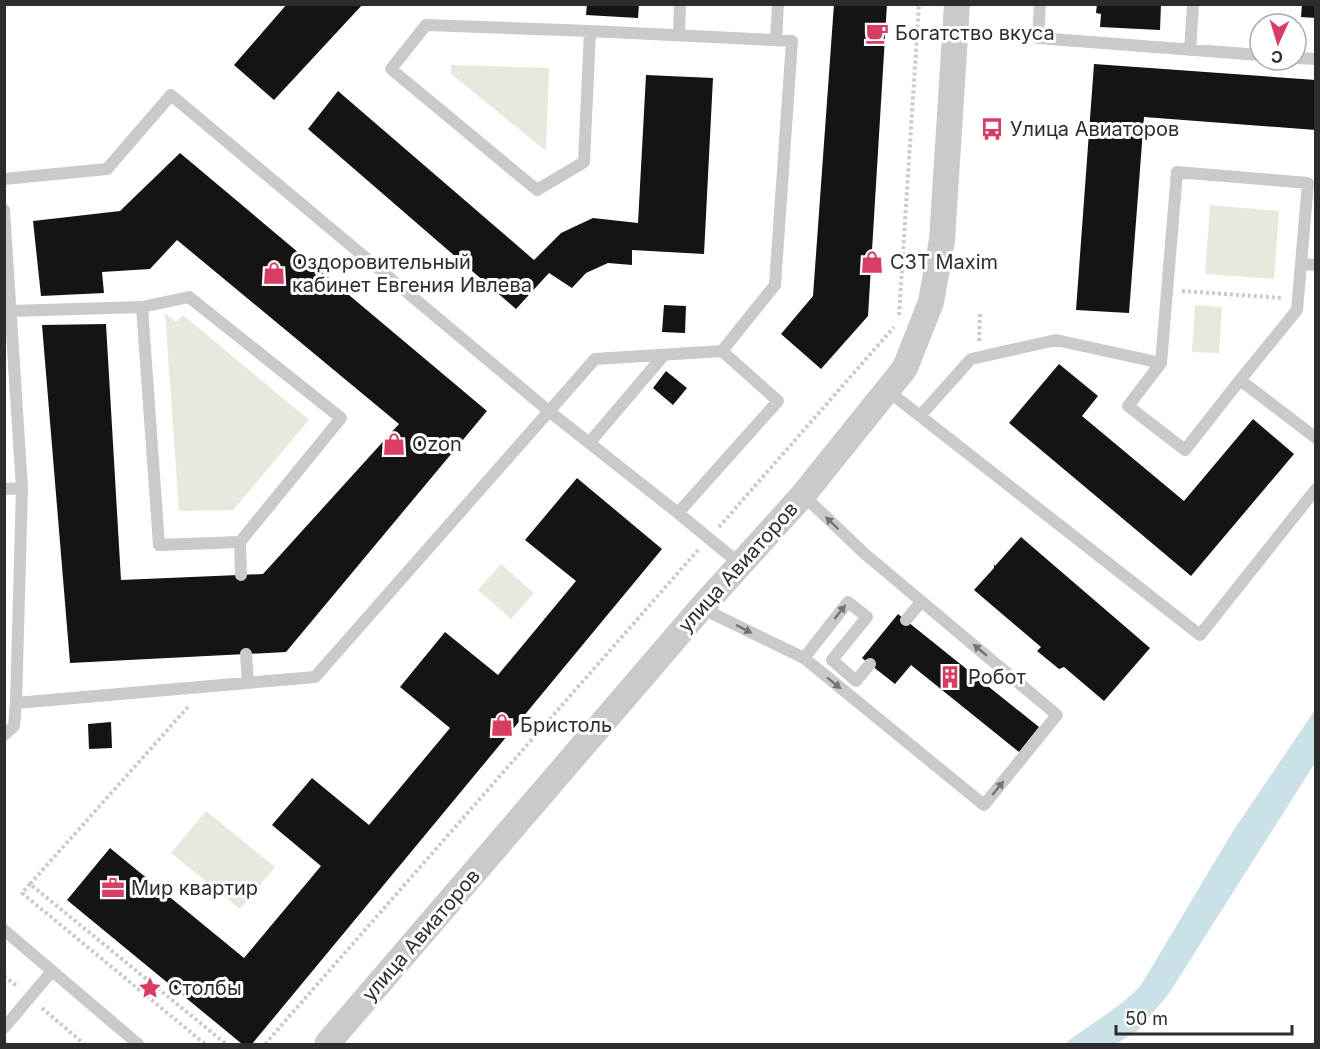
<svg xmlns="http://www.w3.org/2000/svg" width="1320" height="1049" viewBox="0 0 1320 1049" font-family="Inter,sans-serif">
	<style>
		.green { fill: #e6eadc }
		.water { fill: #cae1e8 }
		.building { fill: #141414 }
		.lines { fill: none; stroke-linecap: round; stroke-linejoin: round }
		.path { stroke: #cacaca; stroke-width: 4; stroke-dasharray: 3 3; stroke-linecap: butt }
		.lane { stroke: #cacaca; stroke-width: 12 }
		.street { stroke: #cacaca; stroke-width: 26 }
		.oneway { fill: #747474 }
		.labels { text-anchor: middle; stroke-width: 6; stroke-linejoin: round; paint-order: stroke }
		.poi-label { font-size: 20px; fill: #2d2d2d; stroke: #fff; text-anchor: start }
		.street-label { font-size: 20px; fill: #2d2d2d; stroke: #fff }
	</style>
	<rect width="100%" height="100%" fill="#fff"/>
	<!-- green -->
	<path class="green" d="M451,65L549,68L546,151L451,74Z
		M1210,205L1279,211L1274,279L1205,274Z
		M1195,305L1222,307L1219,353L1192,352Z
		M165,313L176,322L183,315L309,420L233,510L179,511Z
		M501,564L534,593L511,619L478,590Z
		M206,811L275,867L240,909L171,853Z"/>
	<!-- water -->
	<path class="water" d="M1315,710V763L1168,995L1137,1031L1116,1044H1064C1090,1024 1119,1009 1141,985L1233,831Z"/>
	<!-- building -->
	<path class="building" d="M287,4H363L274,100L234,65Z
		M587,4H639L638,18L586,15Z
		M834,4H887L868,316L821,369L781,334L813,296Z
		M1097,4H1161L1160,30L1100,27L1101,14L1096,13Z
		M1302,4H1316V18L1301,17Z
		M1094,64L1316,80V130L1144,117L1129,313L1076,310Z
		M646,75L713,78L704,254L632,250V265L608,263L586,273L572,288L549,273L516,309L308,129L338,91L534,260L561,233L593,218L638,223Z
		M180,153L487,411L286,652L70,663L42,325L106,324L121,580L263,574L399,424L177,240L150,269L102,272L104,293L41,296L33,221L120,211Z
		M664,305L686,306L685,333L662,332Z
		M1059,364L1098,396L1082,416L1184,501L1253,419L1294,454L1191,576L1009,423Z
		M666,371L687,388L673,405L653,388Z
		M577,478L662,549L252,1044H242L67,900L110,848L244,958L321,866L272,825L312,778L369,825L450,728L400,687L445,632L498,675L576,581L525,540Z
		M1021,537L1150,648L1104,701L1064,667L1059,669L1037,651L1041,647L974,590L994,568V564L995,566Z
		M898,614L1039,727L1019,752L911,665L895,684L862,658Z
		M111,722L112,748L89,749L88,724Z"/>
	<g class="lines">
		<!-- path -->
		<path class="path" d="M1182,291L1283,298
			M899,315L919,4
			M979,341L980,312
			M719,527L894,327
			M188,707L30,884L226,1044
			M30,884L22,893L205,1044
			M4,976L18,987
			M42,1008L84,1044
			M265,1044L698,550"/>
		<!-- lane -->
		<path class="lane" d="M1040,4L1038,38L1260,55
			M590,31L426,25L391,69L537,190L584,162L590,31L792,41L775,285L722,351
			M679,35L680,4
			M776,40L778,4
			M1190,50L1193,4
			M1296,58L1316,59
			M4,179L107,169L171,95L550,412L678,513
			M4,210L22,488L16,703L14,726L4,735
			M1301,264L1316,265
			M11,311L142,307L159,545L240,542L341,418L189,297L142,307
			M1161,363L1177,172L1308,183L1297,310L1240,380
			M888,391L1200,635L1316,489
			M920,416L971,359L1056,340L1161,363L1128,406L1185,450L1240,380L1316,438
			M590,442L663,356
			M4,489L22,488
			M240,542L241,575
			M701,608L804,658L984,805L1057,715L865,554L803,495
			M906,620L921,602
			M246,654L248,683
			M804,658L848,602L867,617L832,660L856,681L870,664
			M16,703L315,677L595,359L722,351L778,401L678,513L740,564
			M4,930L138,1044
			M4,1028L52,971"/>
		<!-- street -->
		<path class="street" d="M327,1044L701,608L803,495L905,368L931,302L942,240L957,4"/>
	</g>
	<!-- one-way arrows -->
	<defs><path id="oneway-solid" d="M-6-.8H1V-3.2L6.5 0L1 3.2V.8H-6Z" transform="scale(1.5)"/></defs>
	<g class="oneway">
		<use href="#oneway-solid" transform="translate(832 523) rotate(-136)"/>
		<use href="#oneway-solid" transform="translate(840 612) rotate(-52)"/>
		<use href="#oneway-solid" transform="translate(744 629) rotate(27)"/>
		<use href="#oneway-solid" transform="translate(980 650) rotate(-140)"/>
		<use href="#oneway-solid" transform="translate(834 683) rotate(39)"/>
		<use href="#oneway-solid" transform="translate(998 788) rotate(-51)"/>
	</g>
	<!-- icons -->
	<defs>
		<g id="cafe-bare" transform="scale(1.8)"><path d="M-5.5-4.5H6V0H3Q3 3.5 0 3.5H-2.5Q-5.5 3.5-5.5 0ZM3-3.2v2h1.7v-2ZM-6 4.5H4V6H-6Z" fill="#d63e63" stroke="#fff" stroke-width="2.5" paint-order="stroke"/></g>
		<g id="bus-bare" transform="scale(1.8)"><path d="M-5-6H5V4H4V6H2V4H-2V6H-4V4H-5ZM-3.5-4V0h7V-4ZM-3.5 1.2v1.5H-2V1.2ZM2 1.2v1.5H3.5V1.2Z" fill="#d63e63" stroke="#fff" stroke-width="2.5" paint-order="stroke"/></g>
		<g id="shop-bare" transform="scale(1.8)"><path d="M-5-2.5h2.3a2.7 3.5 0 0 1 5.4 0H5L5.5 6h-11ZM-1.5-2.5h3a1.5 2.3 0 0 0-3 0Z" fill="#d63e63" stroke="#fff" stroke-width="2.5" paint-order="stroke"/></g>
		<g id="building-bare" transform="scale(1.8)"><path d="M-4-6H4V6H1V3H-1V6H-4ZM-2.5-4.3h1.7v1.8h-1.7ZM.8-4.3h1.7v1.8H.8ZM-2.5-1h1.7V.8h-1.7ZM.8-1h1.7V.8H.8Z" fill="#d63e63" stroke="#fff" stroke-width="2.5" paint-order="stroke"/></g>
		<g id="office-bare" transform="scale(1.8)"><path d="M-6-3h4V-5.5h4V-3h4V5H-6ZM-1-4.5V-3h2v-1.5ZM-6 0V1H6V0Z" fill="#d63e63" stroke="#fff" stroke-width="2.5" paint-order="stroke"/></g>
		<g id="sight-bare" transform="scale(1.8)"><path d="M0-6L1.8-2.2L6-1.7L2.9 1.2L3.7 5.4L0 3.3L-3.7 5.4L-2.9 1.2L-6-1.7L-1.8-2.2Z" fill="#d63e63" stroke="#fff" stroke-width="2.5" paint-order="stroke"/></g>
	</defs>
	<g fill-rule="evenodd">
		<use href="#cafe-bare" x="877" y="33"/>
		<use href="#bus-bare" x="992" y="129"/>
		<use href="#shop-bare" x="872" y="262"/>
		<use href="#shop-bare" x="274" y="273"/>
		<use href="#shop-bare" x="394" y="444"/>
		<use href="#building-bare" x="950" y="677"/>
		<use href="#shop-bare" x="502" y="725"/>
		<use href="#office-bare" x="113" y="888"/>
		<use href="#sight-bare" x="150" y="988"/>
	</g>
	<g class="labels">
		<!-- poi labels -->
		<g class="poi-label">
			<text x="895" y="40">Богатство вкуса</text>
			<text x="1010" y="136">Улица Авиаторов</text>
			<text x="292" y="269">Оздоровительный<tspan x="292" dy="23">кабинет Евгения Ивлева</tspan></text>
			<text x="890" y="269">СЗТ Maxim</text>
			<text x="412" y="451">Ozon</text>
			<text x="968" y="684">Робот</text>
			<text x="520" y="732">Бристоль</text>
			<text x="131" y="895">Мир квартир</text>
			<text x="168" y="995">Столбы</text>
		</g>
		<!-- street labels -->
		<g class="street-label">
			<text transform="translate(738 567) rotate(-48)" y="7">улица Авиаторов</text>
			<text transform="translate(421 935) rotate(-49)" y="7">улица Авиаторов</text>
		</g>
	</g>
	<!-- border -->
	<rect width="1320" height="1049" fill="none" stroke="#2d2d2d" stroke-width="12"/>
	<!-- north arrow -->
	<g transform="translate(1278 42) rotate(184)"><circle r="28" fill="#ffffff" stroke="#ababab" stroke-width="1.5"/>
	<path d="M0-4.5L10 22L0 15L-10 22Z" fill="#d63e63"/>
	<text y="-9" font-size="16" font-weight="bold" text-anchor="middle" fill="#2d2d2d">С</text>
	</g>
	<!-- scale -->
	<path d="M1116 1025v9h176v-9" fill="none" stroke="#2d2d2d" stroke-width="3"/>
	<text x="1125" y="1025" font-size="18" fill="#2d2d2d" stroke="#ffffff" stroke-width="4.5" paint-order="stroke">50 m</text>
</svg>
